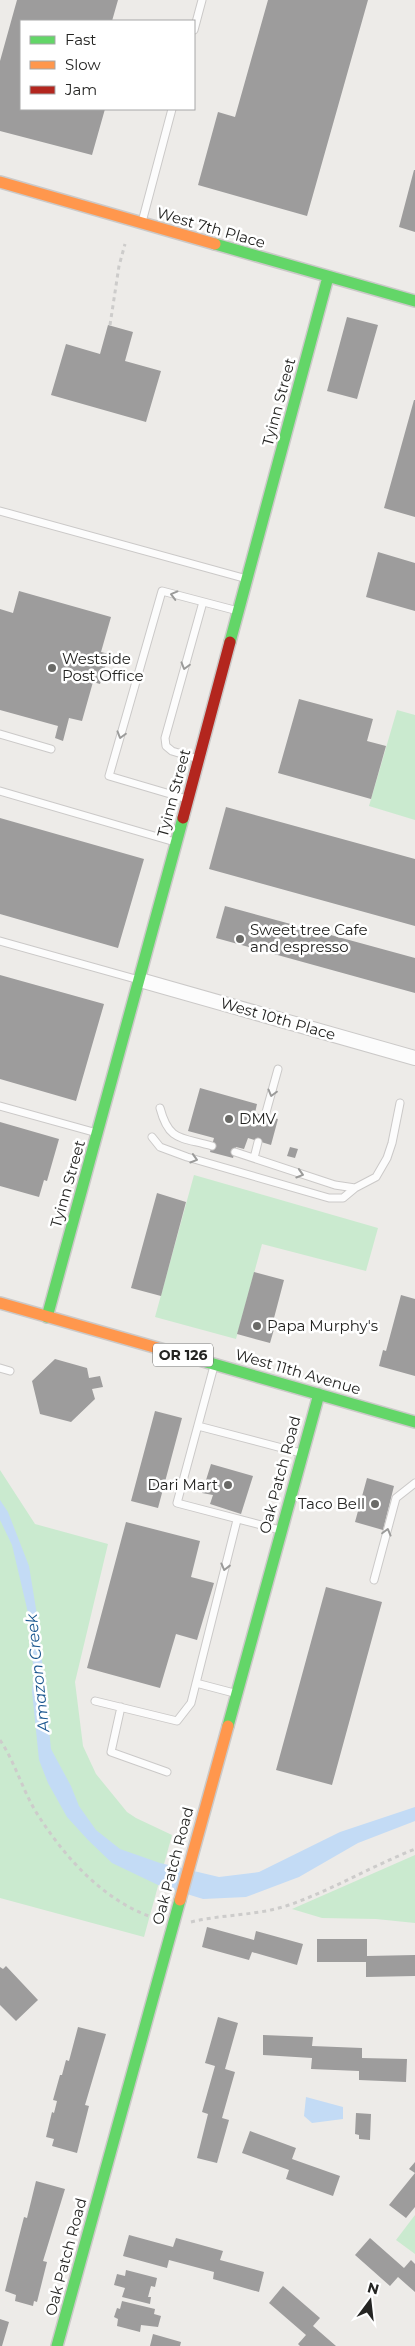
<svg xmlns="http://www.w3.org/2000/svg" width="415" height="2346" viewBox="0 0 415 2346" font-family="Montserrat,sans-serif">
	<style>
		.green { fill: #caeacf }
		.water { fill: #c3dbf5 }
		.building { fill: #9d9c9c }
		.lines { fill: none; stroke-linecap: round; stroke-linejoin: round }
		.lane-casing { stroke: #cbc9c8; stroke-width: 9 }
		.street-casing { stroke: #cbc9c8; stroke-width: 16 }
		.fast-casing { stroke: #cbc9c8; stroke-width: 14 }
		.slow-casing { stroke: #cbc9c8; stroke-width: 14 }
		.jam-casing { stroke: #cbc9c8; stroke-width: 14 }
		.path { stroke: #cdcccb; stroke-width: 3; stroke-dasharray: 4 4; stroke-linecap: butt }
		.lane { stroke: #fcfcfc; stroke-width: 7 }
		.street { stroke: #fcfcfc; stroke-width: 14 }
		.fast { stroke: #63d668; stroke-width: 11 }
		.slow { stroke: #ff974d; stroke-width: 11 }
		.jam { stroke: #b3261e; stroke-width: 11 }
		.oneway { stroke: #9b9b9a }
		.poi-dot { fill: #6a6a67; stroke: #fff; stroke-width: 2 }
		.labels { text-anchor: middle; stroke-width: 5; stroke-linejoin: round; paint-order: stroke }
		.shield { fill: #fff; stroke: #666664; stroke-width: 1 }
		.shield-label { font-size: 14px; font-weight: bold; fill: #242422 }
		.street-label { font-size: 15px; fill: #242422; stroke: #fff }
		.poi-label { font-size: 15px; fill: #242422; stroke: #fff; text-anchor: start }
		.water-label { font-size: 16px; font-style: italic; fill: #1c5890; stroke: #fff }
	</style>
	<rect width="100%" height="100%" fill="#edebe8"/>
	<!-- green -->
	<path class="green" d="M397,710L415,715V820L369,806Z
		M194,1175L378,1228L366,1271L262,1244L236,1339L155,1317Z
		M0,1470L35,1524L108,1544L75,1682L83,1746L96,1774L127,1812L136,1818L172,1835L144,1937L0,1898Z
		M415,1855V1923L376,1919L322,1918L292,1909Z
		M415,2215V2254L396,2240Z"/>
	<!-- water -->
	<path class="water" d="M0,1500L8,1512L29,1566L38,1621L51,1749L71,1786L79,1806L96,1830L120,1849L160,1863L219,1877L259,1872L340,1832L415,1807V1821L358,1843L299,1877L246,1897L203,1899L158,1885L112,1863L88,1840L67,1817L48,1783L39,1760L32,1691L34,1676L29,1617L12,1545L0,1520Z
		M306,2097L343,2107V2119L312,2123L304,2116Z"/>
	<!-- building -->
	<path class="building" d="M17,0H118L112,21H21V109H105L92,155L0,131V61Z
		M268,0H368L307,216L198,185L218,112L235,117Z
		M414,170H415V232L399,227Z
		M347,317L378,325L357,399L327,391Z
		M108,325L133,332L125,361L161,371L146,422L51,395L66,344L100,354Z
		M414,400H415V517L384,508Z
		M378,552L415,563V611L366,597Z
		M19,591L111,617L101,652L109,654L100,684L93,682L82,721L69,718L63,741L55,738L58,726L0,710V609L13,613Z
		M299,699L373,719L367,741L386,746L371,799L278,773Z
		M226,807L415,859V926L209,869Z
		M0,818L144,859L118,948L0,914Z
		M225,906L415,958V993L216,938Z
		M0,975L104,1004L76,1101L0,1079Z
		M200,1088L257,1104L255,1113L278,1119L271,1145L248,1138L244,1149L236,1147L233,1158L210,1152L214,1138L188,1131Z
		M0,1122L59,1139L47,1181L44,1180L39,1197L0,1186Z
		M290,1147L298,1149L295,1158L287,1156Z
		M157,1193L186,1202L161,1296L131,1288Z
		M254,1272L284,1280L274,1318L277,1319L270,1343L237,1334Z
		M401,1295L415,1299V1376L379,1366L383,1350L386,1351Z
		M55,1359L87,1368L89,1378L100,1376L103,1387L92,1389L95,1399L71,1422L40,1414L32,1381Z
		M155,1411L182,1418L158,1508L131,1501Z
		M211,1464L253,1476L241,1514L210,1504L213,1495L202,1493Z
		M367,1478L394,1486L383,1530L355,1522Z
		M126,1522L200,1541L191,1577L214,1583L197,1640L176,1634L160,1688L87,1668Z
		M326,1587L382,1602L332,1785L276,1770Z
		M207,1927L254,1940L256,1931L303,1944L297,1965L252,1952L249,1960L202,1947Z
		M317,1939H367V1956L415,1955V1976L366,1977V1962H317Z
		M6,1966L38,2000L16,2021L0,2005V1967L3,1969Z
		M218,2017L238,2023L225,2069L235,2072L222,2118L229,2120L217,2163L197,2158L208,2114L202,2112L215,2066L205,2063Z
		M78,2027L106,2034L85,2105L89,2106L77,2153L52,2146L54,2139L46,2137L52,2112L54,2113L57,2101L53,2100L60,2075H62L66,2060L69,2061Z
		M263,2035L313,2037L312,2046L362,2048V2058L407,2059L406,2082L359,2080V2071L311,2069L312,2058L263,2055Z
		M356,2113L371,2114L370,2140L359,2139V2135L355,2134Z
		M250,2131L296,2148L292,2159L340,2176L333,2196L286,2179L289,2170L242,2153Z
		M415,2162V2207L406,2218L389,2205L415,2173L409,2169Z
		M36,2181L65,2189L43,2261L47,2262L37,2302L34,2301L33,2306L15,2301L16,2295L5,2291L24,2217L27,2218Z
		M129,2235L173,2247L176,2238L223,2251L220,2260L264,2272L259,2292L213,2279L214,2272L169,2260L167,2268L123,2256Z
		M370,2238L404,2268L411,2260L415,2264V2292L398,2277L390,2286L355,2255Z
		M126,2270L157,2278L155,2287L151,2286L148,2297H151L150,2304L122,2297L125,2288L114,2285L117,2274L125,2276Z
		M283,2286L320,2318L313,2326L336,2346H300L298,2344L306,2335L269,2303Z
		M122,2301L155,2309L154,2314L161,2316L158,2327L141,2325L140,2332L117,2326L118,2319L114,2317L117,2308L120,2309Z
		M0,2319L9,2322L2,2346H0Z
		M153,2334L181,2342L180,2346H150Z"/>
	<g class="lines">
		<!-- lane casing -->
		<g class="lane-casing">
			<path id="lane" d="M194,30L202,0
				M142,222L172,109
				M0,511L247,579
				M0,734L51,749
				M198,759L172,751L166,746L165,738L203,602
				M0,791L175,842
				M187,799L109,776L162,591L238,611
				M0,941L139,980
				M0,1106L97,1133
				M160,1108C169,1142 181,1137 212,1146
				M265,1116L278,1069
				M152,1137L160,1147L187,1157L329,1198H343L355,1188
				M235,1152L335,1185L355,1188L376,1177L387,1158L392,1143L400,1103
				M254,1158L258,1142
				M214,1366L177,1503L280,1530
				M0,1368L10,1371
				M198,1426L301,1453
				M374,1580L396,1498L415,1483
				M196,1683L234,1693
				M95,1701L177,1721L191,1703L237,1520
				M121,1707L111,1752L167,1772"/>
		</g>
		<!-- street casing -->
		<g class="street-casing">
			<path id="street" d="M140,980L415,1058"/>
		</g>
		<!-- fast casing -->
		<g class="fast-casing">
			<path id="fast" d="M215,244L415,301
				M230,642L328,277
				M47,1317L183,818
				M175,1353L415,1422
				M228,1726L319,1394
				M57,2346L180,1900"/>
		</g>
		<!-- slow casing -->
		<g class="slow-casing">
			<path id="slow" d="M0,182L215,244
				M0,1303L175,1353
				M180,1900L228,1726"/>
		</g>
		<!-- jam casing -->
		<g class="jam-casing">
			<path id="jam" d="M183,818L230,642"/>
		</g>
		<!-- path -->
		<path class="path" d="M110,325L119,266L125,244
			M0,1740C15,1762 22,1789 36,1812C64,1857 106,1904 158,1919
			M191,1922C223,1914 257,1916 289,1905C332,1890 372,1866 415,1849"/>
		<!-- lane -->
		<use href="#lane" class="lane"/>
		<!-- street -->
		<use href="#street" class="street"/>
		<!-- fast -->
		<use href="#fast" class="fast"/>
		<!-- slow -->
		<use href="#slow" class="slow"/>
		<!-- jam -->
		<use href="#jam" class="jam"/>
	</g>
	<!-- one-way arrows -->
	<defs><path id="oneway-chevron" d="M-2-3.5L2.5 0L-2 3.5" fill="none" stroke-width="1.6" stroke-linecap="round" stroke-linejoin="round" transform="scale(1.25)"/></defs>
	<g class="oneway">
		<use href="#oneway-chevron" transform="translate(174 595) rotate(-165)"/>
		<use href="#oneway-chevron" transform="translate(185 666) rotate(106)"/>
		<use href="#oneway-chevron" transform="translate(121 735) rotate(106)"/>
		<use href="#oneway-chevron" transform="translate(272 1093) rotate(105)"/>
		<use href="#oneway-chevron" transform="translate(194 1159) rotate(17)"/>
		<use href="#oneway-chevron" transform="translate(300 1174) rotate(17)"/>
		<use href="#oneway-chevron" transform="translate(387 1532) rotate(-75)"/>
		<use href="#oneway-chevron" transform="translate(225 1567) rotate(104)"/>
	</g>
	<!-- markers -->
	<g class="poi-dot">
		<circle cx="52" cy="668" r="5"/>
		<circle cx="240" cy="939" r="5"/>
		<circle cx="229" cy="1119" r="5"/>
		<circle cx="257" cy="1326" r="5"/>
		<circle cx="228" cy="1485" r="5"/>
		<circle cx="375" cy="1504" r="5"/>
	</g>
	<g class="labels">
		<!-- shield labels -->
		<rect class="shield" x="153" y="1343.5" width="60" height="23" rx="4"/>
		<g class="shield-label">
			<text x="183" y="1360">OR 126</text>
		</g>
		<!-- street labels -->
		<g class="street-label">
			<text transform="translate(211 228) rotate(16)" y="5">West 7th Place</text>
			<text transform="translate(279 402) rotate(-75)" y="5">Tyinn Street</text>
			<text transform="translate(174 793) rotate(-75)" y="5">Tyinn Street</text>
			<text transform="translate(278 1019) rotate(16)" y="5">West 10th Place</text>
			<text transform="translate(68 1184) rotate(-74)" y="5">Tyinn Street</text>
			<text transform="translate(298 1372) rotate(16)" y="5">West 11th Avenue</text>
			<text transform="translate(280 1475) rotate(-75)" y="5">Oak Patch Road</text>
			<text transform="translate(173 1866) rotate(-75)" y="5">Oak Patch Road</text>
			<text transform="translate(66 2257) rotate(-75)" y="5">Oak Patch Road</text>
		</g>
		<!-- poi labels -->
		<g class="poi-label">
			<text x="62" y="664">Westside<tspan x="62" dy="17">Post Office</tspan></text>
			<text x="250" y="935">Sweet tree Cafe<tspan x="250" dy="17">and espresso</tspan></text>
			<text x="239" y="1124">DMV</text>
			<text x="267" y="1331">Papa Murphy's</text>
			<text x="218" y="1490" text-anchor="end">Dari Mart</text>
			<text x="365" y="1509" text-anchor="end">Taco Bell</text>
		</g>
		<!-- water labels -->
		<g class="water-label">
			<text transform="translate(37 1673) rotate(-96)" y="6">Amazon Creek</text>
		</g>
	</g>
	<!-- legend -->
	<rect x="20" y="20" width="175" height="90" fill="#ffffff" stroke="#a7a7a7"/>
	<rect x="30" y="36" width="25" height="8" fill="#63d668" stroke="#a7a7a7"/>
	<text x="65" y="45" font-size="15" fill="#242422">Fast</text>
	<rect x="30" y="61" width="25" height="8" fill="#ff974d" stroke="#a7a7a7"/>
	<text x="65" y="70" font-size="15" fill="#242422">Slow</text>
	<rect x="30" y="86" width="25" height="8" fill="#b3261e" stroke="#a7a7a7"/>
	<text x="65" y="95" font-size="15" fill="#242422">Jam</text>
	<!-- north arrow -->
	<g transform="translate(370 2301) rotate(15)" stroke="#ffffff" stroke-width="4" paint-order="stroke">
	<path d="M0-4L9 19L0 12L-9 19Z" fill="#242422"/>
	<text y="-8" font-size="14" font-weight="bold" text-anchor="middle" fill="#242422">N</text>
	</g>
</svg>
